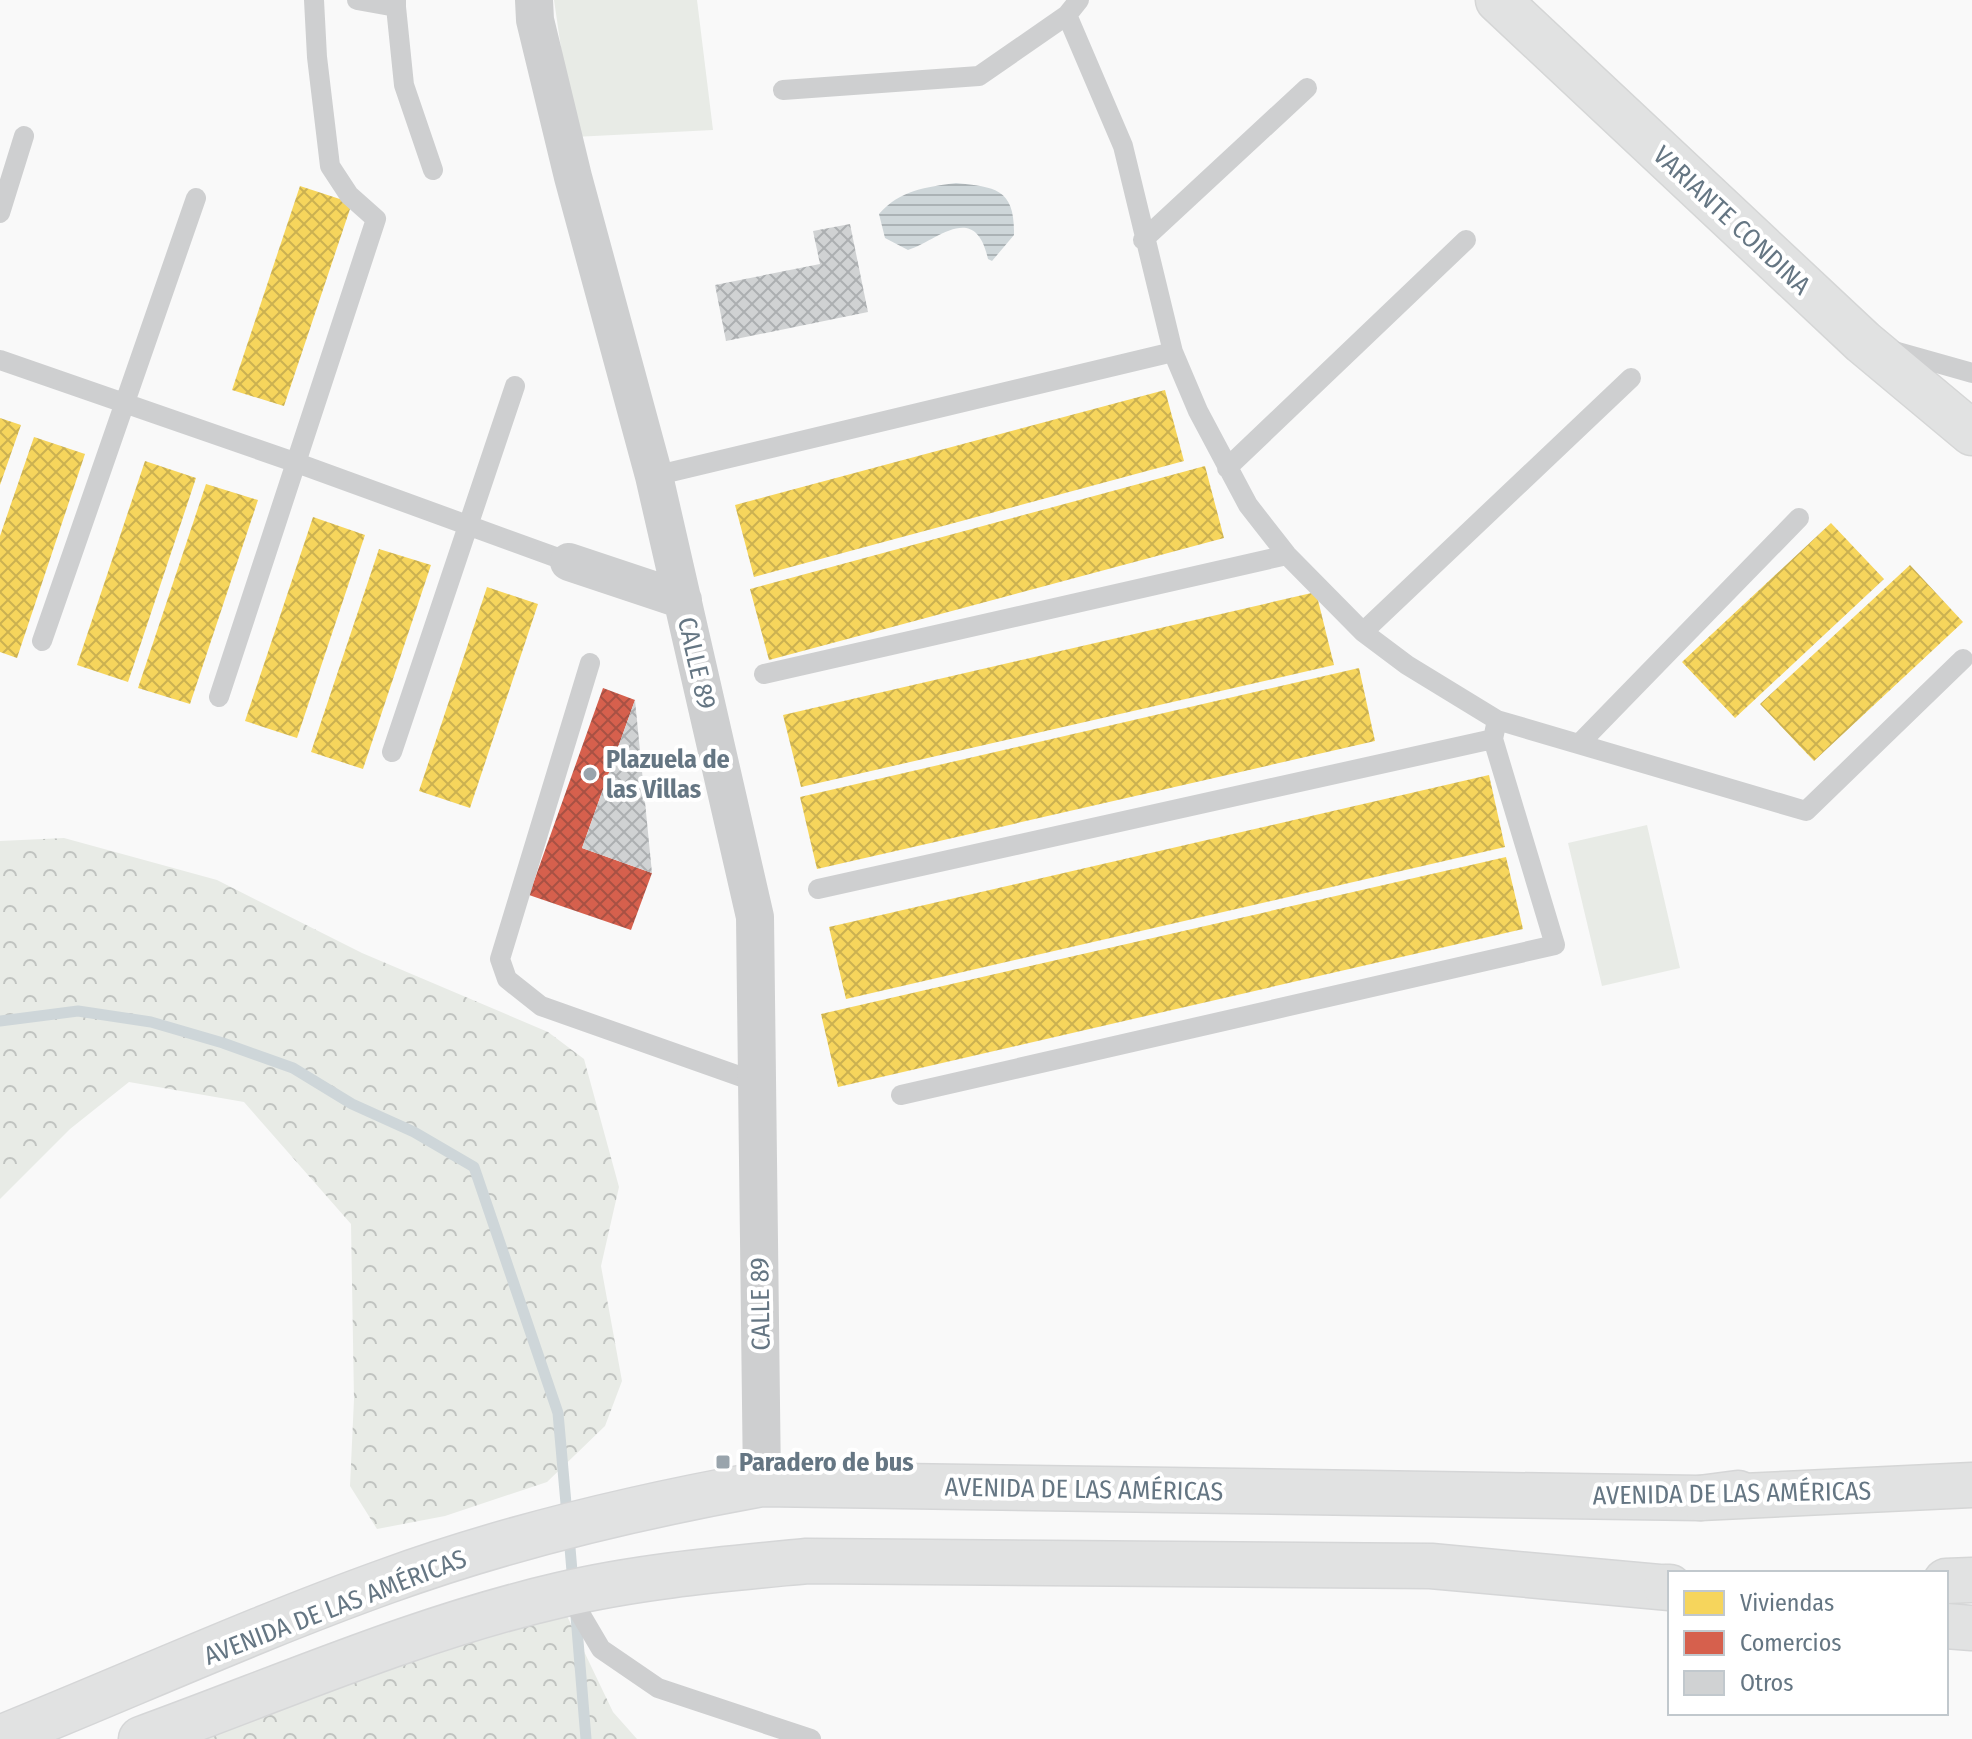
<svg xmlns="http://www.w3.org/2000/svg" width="1972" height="1739" viewBox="0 0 1972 1739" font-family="'Fira Sans Condensed',sans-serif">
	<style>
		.forest { fill: url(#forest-crowns) }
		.green { fill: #e8ebe6 }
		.water { fill: url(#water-rules) }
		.homes { fill: url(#homes-cross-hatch) }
		.shops { fill: url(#shops-cross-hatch) }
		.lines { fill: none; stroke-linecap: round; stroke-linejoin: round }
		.stream { stroke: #ced6d9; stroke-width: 11 }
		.building { fill: url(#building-cross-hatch) }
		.primary-casing { stroke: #d5d6d7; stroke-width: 47 }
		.trunk-casing { stroke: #d5d6d6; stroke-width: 47 }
		.service { stroke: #cecfd0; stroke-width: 20 }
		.minor { stroke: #cecfd0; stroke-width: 38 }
		.primary { stroke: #e1e2e2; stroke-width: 44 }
		.trunk { stroke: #e1e2e2; stroke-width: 44 }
		.poi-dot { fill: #99a4ac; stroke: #fff; stroke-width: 3 }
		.labels { text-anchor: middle; stroke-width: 8; stroke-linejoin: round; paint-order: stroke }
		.street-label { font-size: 26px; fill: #657683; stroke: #fff }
		.poi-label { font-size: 26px; font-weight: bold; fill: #657683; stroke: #fff; text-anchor: start }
	</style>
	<defs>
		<pattern id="forest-crowns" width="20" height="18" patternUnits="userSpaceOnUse" patternTransform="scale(2)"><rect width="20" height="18" fill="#e8ebe6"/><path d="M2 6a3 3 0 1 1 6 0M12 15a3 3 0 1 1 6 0" fill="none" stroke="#c0c3c0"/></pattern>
		<pattern id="water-rules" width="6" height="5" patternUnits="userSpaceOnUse" patternTransform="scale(2)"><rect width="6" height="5" fill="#ced6d9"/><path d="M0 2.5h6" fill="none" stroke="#abb2b5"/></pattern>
		<pattern id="homes-cross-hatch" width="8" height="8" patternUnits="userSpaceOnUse" patternTransform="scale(2)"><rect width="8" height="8" fill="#f6d55c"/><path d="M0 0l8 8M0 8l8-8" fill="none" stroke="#cbb151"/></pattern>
		<pattern id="shops-cross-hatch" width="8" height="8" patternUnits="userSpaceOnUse" patternTransform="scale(2)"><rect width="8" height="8" fill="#d6604d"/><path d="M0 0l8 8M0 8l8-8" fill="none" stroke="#a85144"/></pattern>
		<pattern id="building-cross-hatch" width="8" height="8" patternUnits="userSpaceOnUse" patternTransform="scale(2)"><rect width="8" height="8" fill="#d0d2d3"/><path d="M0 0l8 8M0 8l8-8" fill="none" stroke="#acafb1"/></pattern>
	</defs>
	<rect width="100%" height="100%" fill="#f9f9f9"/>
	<!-- forest -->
	<path class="forest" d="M64,838L217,880L362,953L548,1032L584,1059L619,1187L601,1266L622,1381L605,1426L547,1482L445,1516L377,1529L350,1486L354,1399L351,1224L244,1102L129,1082L70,1129L0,1199V841Z
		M557,1595L613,1712L637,1739H141Z"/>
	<!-- green -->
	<path class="green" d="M554,0H697L713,130L574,137Z
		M1647,825L1680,968L1602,986L1568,843Z"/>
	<!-- water -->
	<path class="water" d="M956,183C996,187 1015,189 1014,235L992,261L988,259C975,200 937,241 908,250L885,238L879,214C900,190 926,187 956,183Z"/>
	<!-- homes -->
	<path class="homes" d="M300,186L352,203L284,406L232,390Z
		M1165,390L1184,461L754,577L735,505Z
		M0,418L21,425L0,485Z
		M34,437L85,454L17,658L0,652V536Z
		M145,461L196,478L128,682L77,665Z
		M1205,466L1224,538L769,660L750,589Z
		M206,484L258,500L190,704L138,688Z
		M313,517L365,535L297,738L245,721Z
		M1831,523L1884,579L1735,718L1682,662Z
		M379,549L431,565L363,769L311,752Z
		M1910,565L1963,622L1814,761L1760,704Z
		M487,587L538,604L470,808L419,791Z
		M1316,592L1334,665L801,787L783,715Z
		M1359,668L1375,741L817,869L800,797Z
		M1489,775L1505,847L846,999L829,927Z
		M1506,857L1523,929L838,1087L821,1014Z"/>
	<!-- shops -->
	<path class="shops" d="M603,688L635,700L582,848L652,873L631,930L529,895Z"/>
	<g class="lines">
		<!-- stream -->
		<path class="stream" d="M0,1021L78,1011L151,1022L223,1043L293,1068L352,1104L414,1132L474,1167L558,1413L567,1515
			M569,1536L573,1583
			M576,1616L586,1739"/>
	</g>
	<!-- building -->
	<path class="building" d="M850,224L868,312L726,341L715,285L820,264L813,231Z
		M635,700L652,873L582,848Z"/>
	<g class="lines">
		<!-- primary casing -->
		<g class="primary-casing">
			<path id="primary" d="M1946,1626L1972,1628
				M0,1738C129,1686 256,1628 387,1581C508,1537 635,1507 762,1484L1700,1498L1738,1493
				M141,1739C279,1689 417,1628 560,1595C640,1576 725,1569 807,1561L1431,1566L1670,1588"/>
		</g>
		<!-- trunk casing -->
		<g class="trunk-casing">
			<path id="trunk" d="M1498,0L1863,342L1972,433
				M1700,1498L1972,1485
				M1946,1581L1972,1580
				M1666,1587H1670"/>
		</g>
		<!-- service -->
		<path class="service" d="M357,0L396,7V0
			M396,7L404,85L433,170
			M1067,15L1123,146L1173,352L1198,411L1248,505L1287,555L1363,632L1407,665L1497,720L1806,811L1963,659
			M783,90L979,76L1067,15L1079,0
			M0,213L24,136
			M1143,240L1307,88
			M1891,350L1972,373
			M0,360L297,463L569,562
			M1227,468L1466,240
			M654,476L1173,352
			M1363,632L1631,378
			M42,641L196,198
			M590,663L500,959L507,979L541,1006L759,1083
			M764,674L1287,555
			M219,697L376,219L349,195L330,166L317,57L314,0
			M1579,744L1799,518
			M392,752L515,386
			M818,889L1493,739
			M901,1095L1555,945L1493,739L1497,720
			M568,1593L601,1649L658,1688L811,1739"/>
		<!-- minor -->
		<path class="minor" d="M534,0L535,20L573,177L654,476L755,917L762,1484
			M569,562L683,600"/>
		<!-- primary -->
		<use href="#primary" class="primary"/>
		<!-- trunk -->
		<use href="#trunk" class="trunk"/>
	</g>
	<!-- markers -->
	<g class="poi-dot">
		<circle cx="590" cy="774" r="8"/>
		<rect x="715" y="1454" width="16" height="16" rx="4"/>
	</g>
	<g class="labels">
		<!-- street labels -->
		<g class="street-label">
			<text transform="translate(1732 220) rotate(43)" y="9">VARIANTE CONDINA</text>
			<text transform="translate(697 663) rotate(77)" y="9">CALLE 89</text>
			<text transform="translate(760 1304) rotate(-91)" y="9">CALLE 89</text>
			<text transform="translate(1084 1489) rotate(1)" y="9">AVENIDA DE LAS AMÉRICAS</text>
			<text transform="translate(1732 1493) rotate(-1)" y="9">AVENIDA DE LAS AMÉRICAS</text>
			<text transform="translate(335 1607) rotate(-21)" y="9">AVENIDA DE LAS AMÉRICAS</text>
		</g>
		<!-- poi labels -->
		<g class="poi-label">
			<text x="606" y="768">Plazuela de<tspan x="606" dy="30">las Villas</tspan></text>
			<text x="739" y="1471">Paradero de bus</text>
		</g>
	</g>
	<!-- legend -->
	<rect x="1668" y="1571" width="280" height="144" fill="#ffffff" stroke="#c1c8cd" stroke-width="2"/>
	<rect x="1684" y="1591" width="40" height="24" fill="#f6d55c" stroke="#c1c8cd" stroke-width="2"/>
	<text x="1740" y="1611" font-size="24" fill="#657683">Viviendas</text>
	<rect x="1684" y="1631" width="40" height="24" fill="#d6604d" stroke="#c1c8cd" stroke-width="2"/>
	<text x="1740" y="1651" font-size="24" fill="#657683">Comercios</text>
	<rect x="1684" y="1671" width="40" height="24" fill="#d0d2d3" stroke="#c1c8cd" stroke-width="2"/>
	<text x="1740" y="1691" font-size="24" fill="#657683">Otros</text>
</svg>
